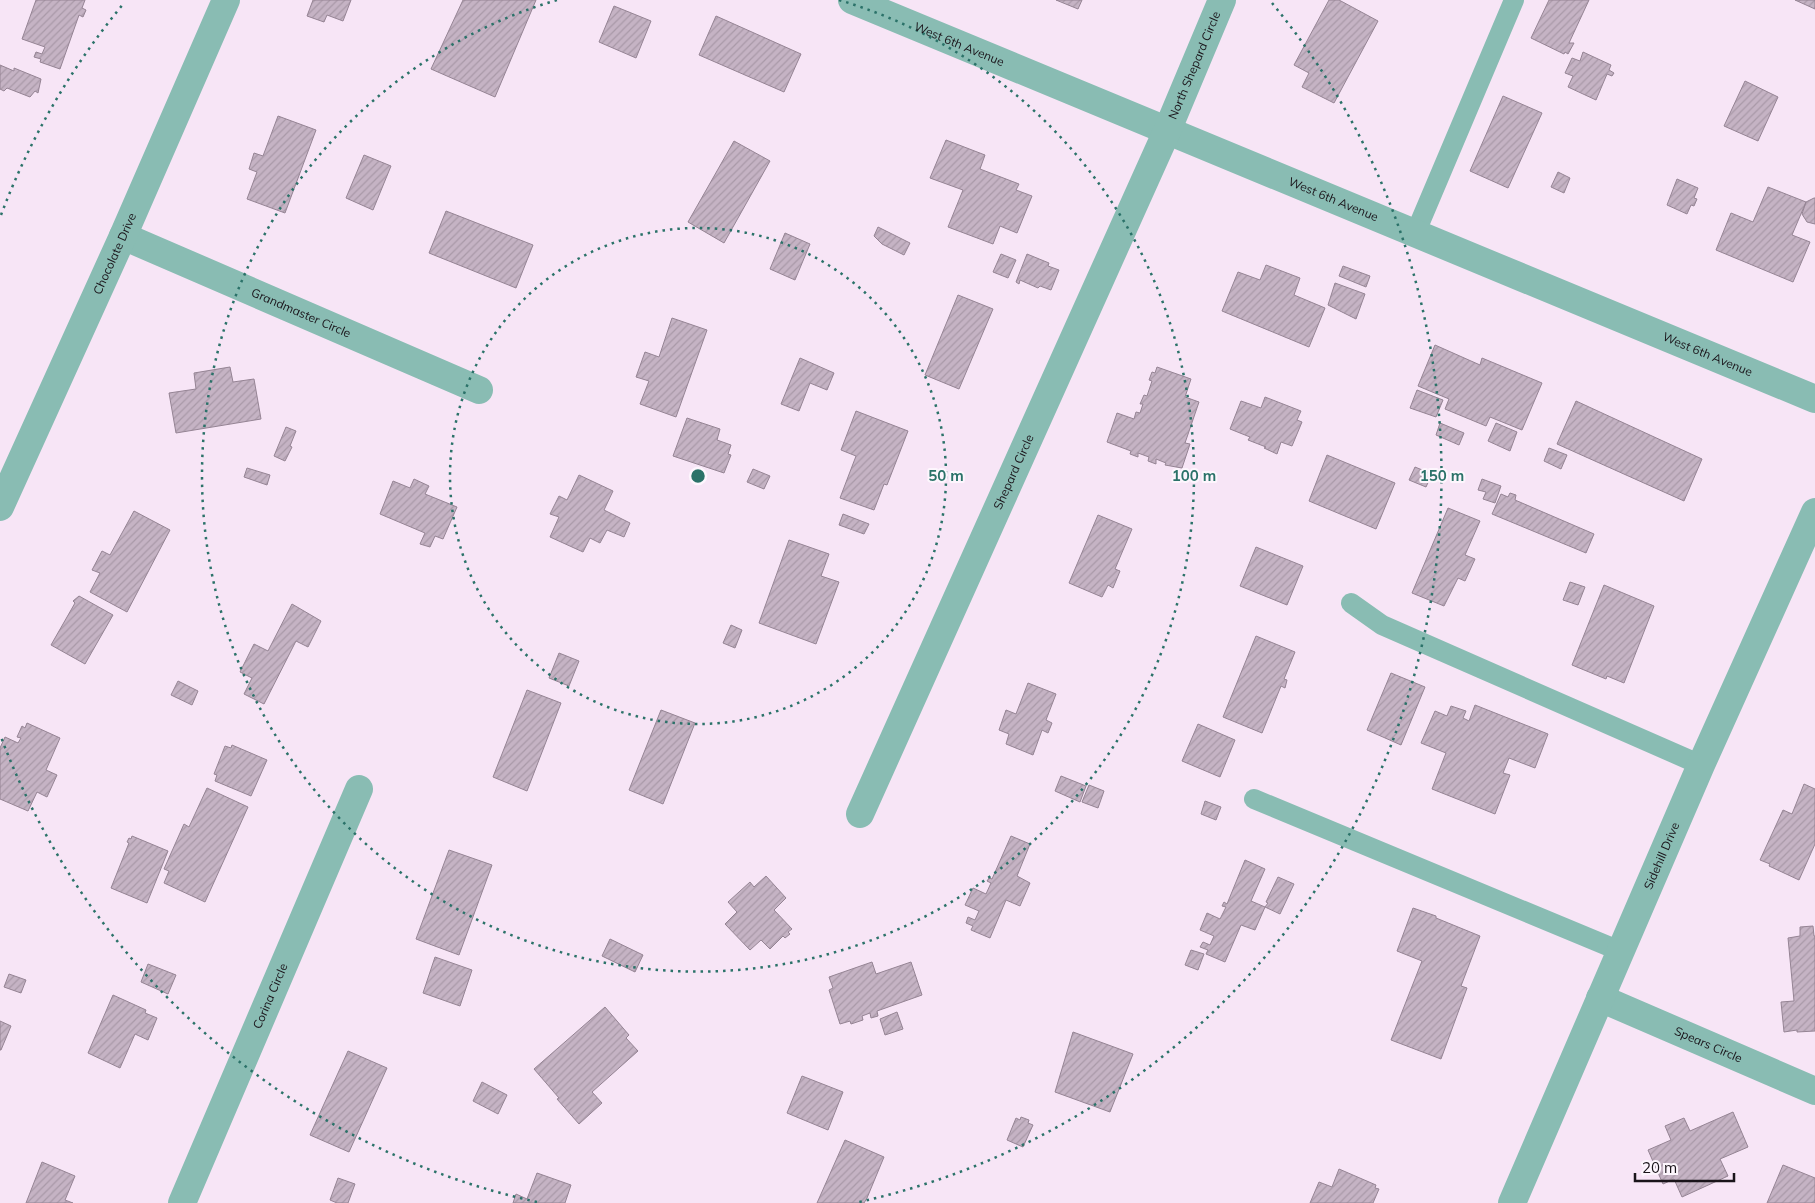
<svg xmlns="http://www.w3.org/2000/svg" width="1815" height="1203" viewBox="0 0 1815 1203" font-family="Mulish,sans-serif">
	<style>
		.building { fill: url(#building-hatch); stroke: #958494 }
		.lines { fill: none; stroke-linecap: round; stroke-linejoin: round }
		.service { stroke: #89bcb3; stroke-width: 20 }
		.minor { stroke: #89bcb3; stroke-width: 28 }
		.tertiary { stroke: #89bcb3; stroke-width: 28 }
		.ring { fill: none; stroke: #2b7269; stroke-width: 2.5; stroke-dasharray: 2.5 5 }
		.labels { text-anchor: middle; stroke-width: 4; stroke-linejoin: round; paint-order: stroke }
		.street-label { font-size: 12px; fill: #1a141a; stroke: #fdf6fd }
		.centre { fill: #2b7269; stroke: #fdf6fd; stroke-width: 2.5 }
		.ring-label { font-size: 15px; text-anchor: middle; font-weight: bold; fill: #2b7269; stroke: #fdf6fd; stroke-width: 4; stroke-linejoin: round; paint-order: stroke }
	</style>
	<defs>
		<pattern id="building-hatch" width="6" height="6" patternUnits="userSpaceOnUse" patternTransform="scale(1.25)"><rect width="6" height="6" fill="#c5b3c4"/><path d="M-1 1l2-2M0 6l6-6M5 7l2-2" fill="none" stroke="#a999a8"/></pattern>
	</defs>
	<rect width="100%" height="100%" fill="#f7e5f6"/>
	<!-- building -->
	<path class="building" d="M36,0H85L82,8L86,10L83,17L79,15L60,69L40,62L41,59L34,57L36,52L42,54L45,47L22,39Z
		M313,0H351L343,21L327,15L324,22L307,16Z
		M463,0H536L495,97L431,69Z
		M1056,0H1082L1078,9Z
		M1329,0H1339L1378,21L1334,103L1302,87L1309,73L1294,65Z
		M1549,0H1589L1569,43H1574L1568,54L1565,52L1564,54L1531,38Z
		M1795,0H1815V9Z
		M614,6L651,21L636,58L599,42Z
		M716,16L801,54L784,92L699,55Z
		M1583,52L1611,65L1609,70L1614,73L1612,76L1607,74L1596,100L1568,87L1573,76L1565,73L1572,58L1580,61Z
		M0,65L14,71V68L41,79L38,93L35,91L30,97L7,88L4,91L0,89Z
		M1745,81L1778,97L1758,141L1724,126Z
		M1503,96L1542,113L1508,188L1470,171Z
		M278,116L316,130L285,213L247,199L257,172L249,169L254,153L263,156Z
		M946,140L985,155L980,169L1019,184L1016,190L1032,196L1017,233L1000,226L993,244L948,227L963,190L930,178Z
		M734,141L770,161L724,243L688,222Z
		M364,155L391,166L373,210L346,198Z
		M1558,172L1570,178L1564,193L1551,187Z
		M1677,179L1698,188L1694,198L1697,199L1694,206L1691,205L1687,214L1667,205Z
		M1768,187L1806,202L1792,235L1810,242L1793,282L1716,250L1731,213L1753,222Z
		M1814,198H1815V224L1807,222L1802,214L1806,202Z
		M446,211L533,245L516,288L429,253Z
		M878,227L910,243L904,255L882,244L874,236Z
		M785,233L810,244L795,280L770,269Z
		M1001,254L1016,260L1008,278L993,272Z
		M1027,254L1049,263L1048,266L1059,270L1051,290L1040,286L1038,288L1020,280L1019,284L1016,282Z
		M1266,265L1300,278L1294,295L1325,308L1309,347L1222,311L1238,272L1260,280Z
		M1343,266L1370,276L1366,287L1339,276Z
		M1335,283L1365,294L1356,319L1328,305Z
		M958,295L993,309L959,389L925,375Z
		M672,318L707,330L676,417L640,404L649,381L636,377L645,352L659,357Z
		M1435,345L1480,365L1482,358L1542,383L1522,430L1490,417L1486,426L1445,409L1449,399L1418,386Z
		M800,358L834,373L827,390L810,383L799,411L781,404Z
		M230,367L233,382L254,379L261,419L176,433L169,393L196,389L194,373Z
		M1157,367L1191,379L1185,397L1199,402L1185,443L1190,444L1182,468L1165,465L1166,463L1156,459V464L1148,461L1149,457L1138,453V457L1130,454L1131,451L1107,442L1117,413L1134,419L1136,412L1140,413L1143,404H1140L1144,395L1147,396L1152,381L1149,380L1152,372L1155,373Z
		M1417,390L1443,400L1436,417L1410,408Z
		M1265,397L1301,411L1297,420L1302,422L1292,446L1281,442L1277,454L1264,448L1266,447L1248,440L1250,437L1230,429L1241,401L1261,408Z
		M1576,401L1702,459L1684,501L1557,444Z
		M856,411L908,431L887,485L884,484L874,510L840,498L856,456L841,450Z
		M687,418L720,429L717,440L731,445L728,454L731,455L724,473L673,456Z
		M1440,423L1464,433L1459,445L1436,435Z
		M1496,423L1517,432L1510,451L1488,441Z
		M286,427L296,431L290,446L292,447L285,461L274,456Z
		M1549,448L1567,455L1561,469L1544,461Z
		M1327,455L1395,483L1376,529L1309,501Z
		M1415,467L1432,474L1426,487L1409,480Z
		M247,468L270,475L267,485L244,477Z
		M753,469L770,476L764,489L747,482Z
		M579,475L613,491L604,510L630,523L624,537L607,530L600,543L590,538L583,552L550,537L559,517L550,514L559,496L567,500Z
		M414,479L429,486L425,494L457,507L443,539L435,536L430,547L420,544L425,533L380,514L393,481L410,488Z
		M1482,479L1501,486L1495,503L1483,499L1486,492L1478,490Z
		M1510,493L1516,495L1515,500L1594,534L1586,553L1492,514L1501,494L1508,497Z
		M1448,508L1480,521L1465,555L1475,559L1465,581L1458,578L1444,606L1412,593Z
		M134,511L170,530L127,612L90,592L100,573L92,570L102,551L110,555Z
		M843,514L869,524L864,534L839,525Z
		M1098,515L1132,529L1115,569L1120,571L1113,588L1108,585L1102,597L1069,583Z
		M789,540L829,554L821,576L839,582L816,644L759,623Z
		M1256,547L1303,566L1287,605L1240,586Z
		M1570,582L1585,587L1578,605L1563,600Z
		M1604,585L1654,606L1624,683L1607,676L1606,679L1572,665Z
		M79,596L113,615L85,664L51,645L75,603L73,601Z
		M292,604L321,621L308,647L296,641L264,704L244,694L252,678L240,672L254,644L268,651Z
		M731,625L742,630L735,648L723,643Z
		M1256,636L1295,652L1284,679L1287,680L1285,688L1281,686L1262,733L1223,717Z
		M559,653L579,661L569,686L549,678Z
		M1391,673L1425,687L1401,745L1367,730Z
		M178,681L198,691L192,705L171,695Z
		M1028,683L1056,694L1046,720L1052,723L1048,733L1042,730L1033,755L1006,744L1009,734L999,730L1006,710L1016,714Z
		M527,690L561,703L527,791L493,777Z
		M1475,705L1548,734L1535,768L1509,758L1503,773L1510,775L1495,814L1432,789L1446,753L1421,743L1435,711L1447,716L1451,706L1466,711L1463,718L1469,721Z
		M661,710L695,723L663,804L629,790Z
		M27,723L60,738L46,770L57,775L47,797L37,792L28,811L0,799V748L5,737L18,743L21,738L17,737L22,726L25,728Z
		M1198,724L1235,740L1220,777L1182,761Z
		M232,745L267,760L251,796L215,781L217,775L214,774L225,746L231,748Z
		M1061,776L1086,786L1080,802L1055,791Z
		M1804,784L1815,789V844L1799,880L1769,866L1770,864L1760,860L1783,810L1792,814Z
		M1089,785L1104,791L1098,808L1082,802Z
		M207,788L248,807L205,902L164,883L169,871L164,869L184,824L189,827Z
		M1205,801L1221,807L1216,820L1201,814Z
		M132,836L168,851L147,903L111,888L129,843L127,842L129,838L131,839Z
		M1011,836L1030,844L1017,876L1030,883L1020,906L1006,900L990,938L971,930L973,926L966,923L968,917L975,920L979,911L965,905L973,888L986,894L991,883L987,881L989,878L992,879Z
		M449,850L492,865L459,955L416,939Z
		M1245,860L1265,869L1251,901L1265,907L1255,930L1241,925L1225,962L1206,954L1208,950L1200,947L1203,942L1210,945L1214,936L1200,930L1207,913L1220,919L1226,907L1222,906L1224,902L1227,904Z
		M766,876L786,898L774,910L792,929L788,932L790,934L785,938L783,936L770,949L761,940L750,950L725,924L737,912L728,902L750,882L754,887Z
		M1278,877L1294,884L1280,914L1265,907L1268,903L1266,902Z
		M1413,908L1436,916V918L1480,936L1461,986L1467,988L1441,1059L1391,1040L1422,961L1397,951Z
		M1813,926L1814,936H1815V1031L1797,1032V1030L1784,1032L1781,1002L1794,1001L1788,938L1800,936V927Z
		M610,939L643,955L635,972L602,956Z
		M1191,950L1204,954L1198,970L1185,965Z
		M435,957L472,970L460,1006L423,993Z
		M872,962L876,974L911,962L922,995L877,1011L878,1016L871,1018L870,1013L862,1016L863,1020L851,1024L850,1021L840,1024L829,990L833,988L829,977Z
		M148,964L176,975L168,994L141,982Z
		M9,974L26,980L21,993L4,987Z
		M113,995L146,1010L145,1013L157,1018L148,1040L135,1034L120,1068L88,1053Z
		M605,1007L629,1035L626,1038L638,1051L592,1092L602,1103L579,1124L557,1099L559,1098L534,1069Z
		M897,1012L903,1029L885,1035L880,1019Z
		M0,1021L11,1026L1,1050H0Z
		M1073,1032L1133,1054L1110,1112L1055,1092Z
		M348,1051L387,1068L349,1152L310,1135Z
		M802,1076L843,1092L828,1130L787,1113Z
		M482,1082L507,1095L498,1114L473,1101Z
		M1733,1112L1748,1147L1720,1159L1728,1176L1682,1197L1674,1179L1663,1184L1648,1150L1671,1140L1665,1126L1684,1118L1690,1131Z
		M1021,1117L1029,1120L1028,1123L1033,1125L1023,1147L1007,1140L1016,1118L1020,1120Z
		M845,1140L884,1157L867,1198L864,1203H817Z
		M42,1162L75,1176L65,1200L73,1203H26Z
		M1783,1165L1815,1178V1203H1767Z
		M1339,1169L1376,1185L1375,1188L1379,1189L1373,1203H1310L1319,1182L1332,1187Z
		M537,1173L571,1185L565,1203H513L516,1194L527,1199Z
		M338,1178L355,1184L348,1203H337L330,1200Z"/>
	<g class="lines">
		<!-- service -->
		<path class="service" d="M1415,234L1514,0
			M1351,603L1382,625L1701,765
			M1254,799L1620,951"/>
		<!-- minor -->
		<g class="minor">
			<path id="s1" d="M852,0L1815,399"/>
			<path id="s2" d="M123,236L479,390"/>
			<path id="s3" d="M0,507L123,236L226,0"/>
			<path id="s4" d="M860,814L1167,131L1222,0"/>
			<path id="s5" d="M1600,998L1815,1091"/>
			<path id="s6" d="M182,1203L359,789"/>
		</g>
		<!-- tertiary -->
		<path class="tertiary" id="s7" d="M1512,1203L1701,765L1815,512"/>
	</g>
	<!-- distance rings -->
	<g class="ring">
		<circle cx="698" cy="476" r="248"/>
		<path d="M839 0A496 496 0 1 1 557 0"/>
		<path d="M537 1202A744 744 0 0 1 1 737M1 215A744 744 0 0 1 124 3M1272 3A744 744 0 0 1 859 1202"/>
	</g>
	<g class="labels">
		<!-- street labels -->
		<g class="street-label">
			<text dy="4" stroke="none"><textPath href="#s1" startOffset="116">West 6th Avenue</textPath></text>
			<text dy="4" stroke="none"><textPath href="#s4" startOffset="820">North Shepard Circle</textPath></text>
			<text dy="4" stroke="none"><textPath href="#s1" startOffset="521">West 6th Avenue</textPath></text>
			<text dy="4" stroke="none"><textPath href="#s3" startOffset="278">Chocolate Drive</textPath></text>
			<text dy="4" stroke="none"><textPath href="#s2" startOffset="194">Grandmaster Circle</textPath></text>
			<text dy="4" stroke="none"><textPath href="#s1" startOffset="926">West 6th Avenue</textPath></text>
			<text dy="4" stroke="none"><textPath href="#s4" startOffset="375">Shepard Circle</textPath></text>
			<text dy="4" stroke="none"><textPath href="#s7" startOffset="378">Sidehill Drive</textPath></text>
			<text dy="4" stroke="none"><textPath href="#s6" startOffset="225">Corina Circle</textPath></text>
			<text dy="4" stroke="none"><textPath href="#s5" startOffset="118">Spears Circle</textPath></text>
		</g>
	</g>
	<circle cx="698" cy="476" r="8" class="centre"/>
	<g class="ring-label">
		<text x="946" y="481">50 m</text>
		<text x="1194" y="481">100 m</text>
		<text x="1442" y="481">150 m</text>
	</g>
	<!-- scale -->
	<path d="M1635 1173v8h99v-8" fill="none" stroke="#1a141a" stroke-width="2.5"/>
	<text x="1642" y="1173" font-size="15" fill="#1a141a" stroke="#fdf6fd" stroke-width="4" paint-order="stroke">20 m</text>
</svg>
